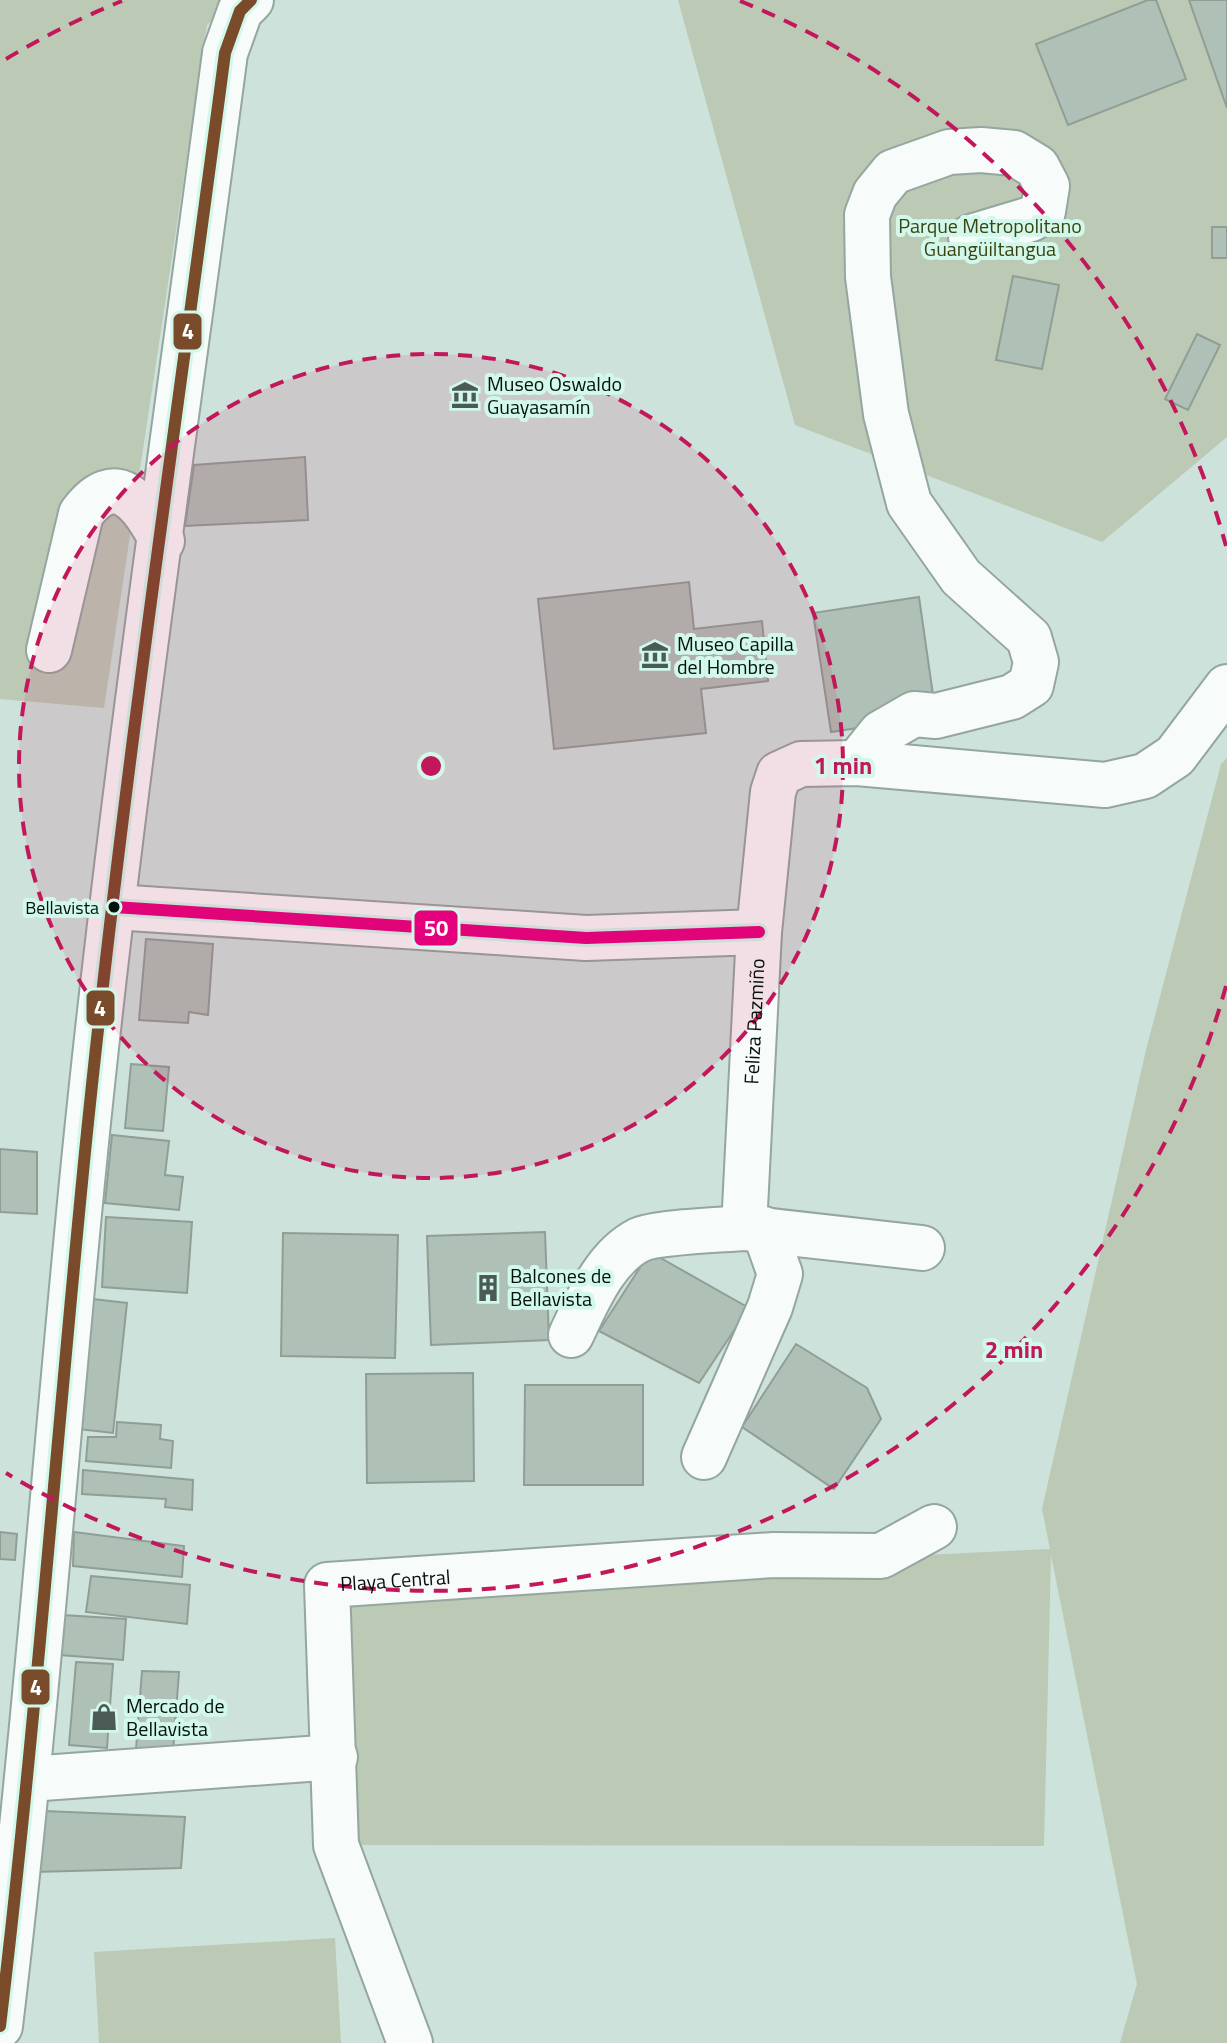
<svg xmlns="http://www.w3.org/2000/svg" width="1227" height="2043" viewBox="0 0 1227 2043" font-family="'Titillium Web',sans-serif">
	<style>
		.green { fill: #bbc9b5 }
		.building { fill: #afc0b6; stroke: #909e96; stroke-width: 2 }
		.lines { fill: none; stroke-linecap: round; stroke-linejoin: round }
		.minor-casing { stroke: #94a69f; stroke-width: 48 }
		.minor { stroke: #f7fbf9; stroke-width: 44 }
		.bus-1-casing { stroke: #d1f8ea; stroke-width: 18 }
		.bus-2-casing { stroke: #d1f8ea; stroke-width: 18 }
		.bus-1 { stroke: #e5007d; stroke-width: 12 }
		.bus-2 { stroke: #7a4b2a; stroke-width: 12 }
		.ring { fill: none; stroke: #c2185b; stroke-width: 4; stroke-dasharray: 14 10 }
		.bus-dot { fill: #04110c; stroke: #d1f8ea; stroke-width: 3 }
		.labels { text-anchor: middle; stroke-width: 8; stroke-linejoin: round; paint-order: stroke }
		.bus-label { font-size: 18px; fill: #04110c; stroke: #d1f8ea; text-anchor: end }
		.park-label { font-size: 20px; fill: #3b4313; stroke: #d1f8ea }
		.poi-label { font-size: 20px; fill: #04110c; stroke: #d1f8ea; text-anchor: start }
		.street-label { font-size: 20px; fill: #04110c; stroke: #d1f8ea }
		.centre { fill: #c2185b; stroke: #d1f8ea; stroke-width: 4 }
		.ring-label { font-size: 24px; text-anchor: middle; font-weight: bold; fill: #c2185b; stroke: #d1f8ea; stroke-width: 8; stroke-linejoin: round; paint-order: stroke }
		.line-badge { stroke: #d1f8ea; stroke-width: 3 }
		.badge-label { font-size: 22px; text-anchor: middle; font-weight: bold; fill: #fff }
	</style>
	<rect width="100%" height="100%" fill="#cce2da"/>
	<!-- green -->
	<path class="green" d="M0,0H234L207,25L104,708L0,699Z
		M678,0H1227V437L1102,542L795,425Z
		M1227,758V2043H1120L1137,1984L1051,1555L1044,1846L336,1845L334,1583L1050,1549L1042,1509L1146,1050L1221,764Z
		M335,1938L341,2043H99L94,1952Z"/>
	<!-- building -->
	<path class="building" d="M1148,0H1156L1186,79L1068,125L1036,44Z
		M1189,0H1227V108Z
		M1212,227H1227V258H1212Z
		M1013,276L1059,285L1042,369L996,360Z
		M1197,334L1220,345L1188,410L1165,399Z
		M305,457L308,520L185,526L194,465Z
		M689,582L694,629L762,621L768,681L701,689L706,733L554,749L538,599Z
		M919,597L936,716L831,732L813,613Z
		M146,939L213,944L208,1015L189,1012L188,1023L139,1020Z
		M131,1064L169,1067L163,1131L125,1128Z
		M112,1135L169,1141L165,1175L183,1177L179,1210L105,1203Z
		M0,1149L37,1152V1214L0,1212Z
		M106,1217L192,1222L187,1293L102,1287Z
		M545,1232L549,1340L431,1345L427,1236Z
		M283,1233L398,1235L395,1358L281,1356Z
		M650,1252L749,1308L699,1383L599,1331Z
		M93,1299L127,1303L113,1433L79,1429Z
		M796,1344L867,1388L881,1419L834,1489L742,1427Z
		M473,1373L474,1481L367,1483L366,1374Z
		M525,1385H643V1485H524Z
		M117,1422L161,1425L160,1439L173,1441L171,1468L86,1461L88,1437H116Z
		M83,1470L193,1480L192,1510L165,1507L166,1499L82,1494Z
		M0,1532L17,1534L15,1560L0,1559Z
		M74,1532L184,1546L182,1577L73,1566Z
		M91,1576L190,1585L187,1624L86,1612Z
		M63,1615L126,1619L123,1660L60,1655Z
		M76,1662L113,1664L107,1748L69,1745Z
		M142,1671L179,1672L173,1752L136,1749Z
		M44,1811L185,1817L181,1868L34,1872Z"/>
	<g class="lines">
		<!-- minor casing -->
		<g class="minor-casing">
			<g id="minor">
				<path d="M49,650L81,514C116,466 143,504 162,541"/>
				<path d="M857,763L881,733L914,714L936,716L1012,697L1031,685L1036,662L1029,638L961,577L909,503L886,414L868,277L867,215L875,194L893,172L949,152L981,150L1014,153L1037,167L1047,186L1043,211L1031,219L971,237"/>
				<path d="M114,907L586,938L759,932"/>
				<path id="s1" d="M922,1248L744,1228L759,932L773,792L779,774L801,764L857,763L1105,785L1145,776L1175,756L1227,687"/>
				<path d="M571,1335C587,1302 604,1258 639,1240C656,1232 721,1230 744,1228"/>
				<path d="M704,1457L770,1307L780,1274L764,1229"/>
				<path d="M29,1779L335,1757"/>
				<path d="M0,2026C35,1735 56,1443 85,1152C122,785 177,419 225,53L240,11L251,0"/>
				<path id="s2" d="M410,2043L336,1845L327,1585L774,1555L881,1556L934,1527"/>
			</g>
		</g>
		<!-- minor -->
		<use href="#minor" class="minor"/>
		<!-- bus-1 casing -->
		<g class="bus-1-casing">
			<path id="bus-1" d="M114,907L586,938L759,932"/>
		</g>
		<!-- bus-2 casing -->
		<g class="bus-2-casing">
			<path id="bus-2" d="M0,2026C35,1735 56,1443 85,1152C122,785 177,419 225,53L240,11L251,0"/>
		</g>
		<!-- bus-1 -->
		<use href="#bus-1" class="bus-1"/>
		<!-- bus-2 -->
		<use href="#bus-2" class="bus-2"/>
	</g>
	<!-- distance rings -->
	<circle cx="431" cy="766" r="412" fill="#c2185b" fill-opacity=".12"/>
	<g class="ring">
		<circle cx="431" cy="766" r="412"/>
		<path d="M1226 986A825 825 0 0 1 6 1473M6 59A825 825 0 0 1 122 1M740 1A825 825 0 0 1 1226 546"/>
	</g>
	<!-- icons -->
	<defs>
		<g id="museum-bare" transform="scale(2.16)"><path d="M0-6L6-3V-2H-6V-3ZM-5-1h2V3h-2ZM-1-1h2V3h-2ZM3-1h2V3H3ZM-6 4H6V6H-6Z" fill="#4a5a54" stroke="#d1f8ea" stroke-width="2.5" paint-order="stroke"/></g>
		<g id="building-bare" transform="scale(2.16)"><path d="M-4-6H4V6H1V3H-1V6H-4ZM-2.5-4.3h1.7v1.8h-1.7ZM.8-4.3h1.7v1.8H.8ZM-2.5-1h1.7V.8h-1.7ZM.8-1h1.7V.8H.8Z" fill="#4a5a54" stroke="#d1f8ea" stroke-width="2.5" paint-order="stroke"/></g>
		<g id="shop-bare" transform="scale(2.16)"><path d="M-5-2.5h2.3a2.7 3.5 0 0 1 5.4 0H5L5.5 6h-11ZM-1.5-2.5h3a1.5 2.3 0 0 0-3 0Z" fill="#4a5a54" stroke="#d1f8ea" stroke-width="2.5" paint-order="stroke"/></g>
	</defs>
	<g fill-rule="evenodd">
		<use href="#museum-bare" x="465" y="395"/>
		<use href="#museum-bare" x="655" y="655"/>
		<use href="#building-bare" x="488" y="1288"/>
		<use href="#shop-bare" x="104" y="1717"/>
	</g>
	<!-- markers -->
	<circle class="bus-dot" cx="114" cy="907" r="7"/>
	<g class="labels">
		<!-- bus labels -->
		<g class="bus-label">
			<text x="99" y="914">Bellavista</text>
		</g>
		<!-- park labels -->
		<g class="park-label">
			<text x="990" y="233">Parque Metropolitano<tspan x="990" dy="23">Guangüiltangua</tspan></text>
		</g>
		<!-- poi labels -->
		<g class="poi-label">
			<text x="487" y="391">Museo Oswaldo<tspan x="487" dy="23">Guayasamín</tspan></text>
			<text x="677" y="651">Museo Capilla<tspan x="677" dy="23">del Hombre</tspan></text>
			<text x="510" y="1283">Balcones de<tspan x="510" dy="23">Bellavista</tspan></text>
			<text x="126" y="1713">Mercado de<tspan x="126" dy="23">Bellavista</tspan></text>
		</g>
		<!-- street labels -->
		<g class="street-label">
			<text dy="7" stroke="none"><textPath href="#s1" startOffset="386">Feliza Pazmiño</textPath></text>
			<text dy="7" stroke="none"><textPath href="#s2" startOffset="540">Playa Central</textPath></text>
		</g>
	</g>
	<circle cx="431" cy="766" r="12" class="centre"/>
	<g class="ring-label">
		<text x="843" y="774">1 min</text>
		<text x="1014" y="1358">2 min</text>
	</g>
	<g class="line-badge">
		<rect x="172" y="312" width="31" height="39" rx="8" fill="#7a4b2a"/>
		<rect x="413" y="909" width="46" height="38" rx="8" fill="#e5007d"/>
		<rect x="85" y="989" width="31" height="38" rx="8" fill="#7a4b2a"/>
		<rect x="20" y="1668" width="31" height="38" rx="8" fill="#7a4b2a"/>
	</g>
	<g class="badge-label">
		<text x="188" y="339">4</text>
		<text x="436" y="936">50</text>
		<text x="100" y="1016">4</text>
		<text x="36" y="1695">4</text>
	</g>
</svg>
